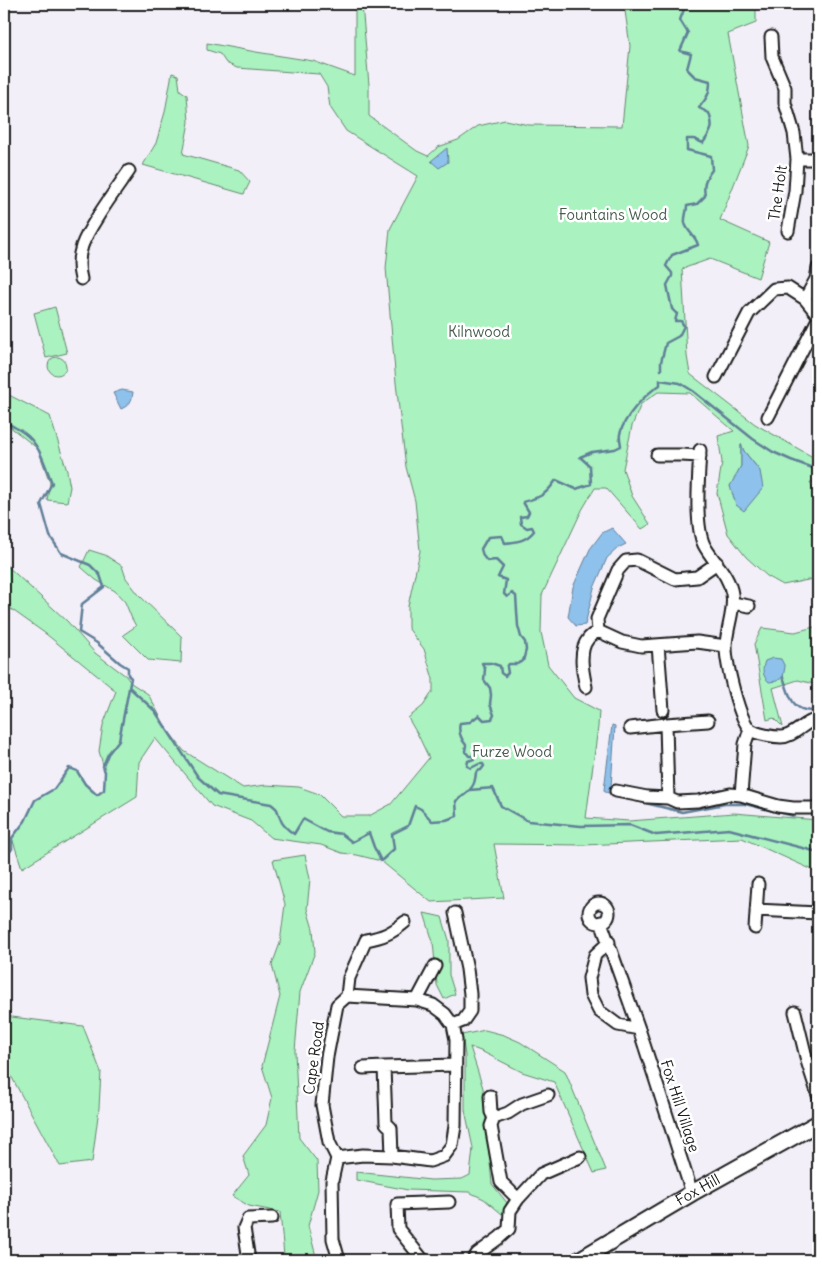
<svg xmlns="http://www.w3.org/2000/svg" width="822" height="1264" viewBox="0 0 822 1264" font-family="Delius,sans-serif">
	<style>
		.green { fill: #aaf2bf; stroke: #63876e; fill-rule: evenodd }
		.water { fill: #8ec1eb; stroke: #607f98 }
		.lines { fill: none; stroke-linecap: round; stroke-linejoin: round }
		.stream { stroke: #607f98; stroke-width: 2.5 }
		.minor-casing { stroke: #1c1c1c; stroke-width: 15 }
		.major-casing { stroke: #1c1c1c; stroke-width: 19 }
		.minor { stroke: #fff; stroke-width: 11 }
		.major { stroke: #fff; stroke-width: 15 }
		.labels { text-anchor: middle; stroke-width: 5; stroke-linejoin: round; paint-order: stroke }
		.street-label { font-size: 15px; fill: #1c1c1c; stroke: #fff }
		.park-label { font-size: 15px; fill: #475c4d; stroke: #fff }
	</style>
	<rect width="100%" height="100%" fill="#f3eff9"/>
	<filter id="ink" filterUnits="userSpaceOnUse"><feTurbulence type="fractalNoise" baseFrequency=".02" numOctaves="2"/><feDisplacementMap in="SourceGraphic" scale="10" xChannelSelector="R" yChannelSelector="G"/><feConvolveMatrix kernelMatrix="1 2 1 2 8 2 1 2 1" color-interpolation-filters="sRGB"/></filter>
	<g filter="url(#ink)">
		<!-- green -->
		<path class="green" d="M355,4H362L369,85V116L417,151L428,156L438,147L458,140L478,126L505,120L529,125L622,126L630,46L624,4H756V23L728,34L749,146L720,220L769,242L758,278L710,259L682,269L687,356L690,374L755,424L811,456L818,459V482H810L818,500V578L783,585L767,576L746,557L728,534L717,493L722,462L718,436L734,431L690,393L658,392L641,404L632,426L623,469L632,496L650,524L642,529L606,488H595L582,510L542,595L541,632L548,665L574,698L599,711L598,727L586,818L629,821L734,813L818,820V869L815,871L742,838L584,845L494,844L504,898L431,902L381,861L357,855L342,853L321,845L271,838L251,821L212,806L155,738L139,762L137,797L22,868L12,838L25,821L35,800L54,789L69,768L77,771L85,784L97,795L104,790L105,772L99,751L103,725L116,691L46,634L4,604V563L67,621L95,653L126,676L131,683L148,694L167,729L184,751L243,788L266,785L299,787L319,794L341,816H369L391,804L429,758L419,737L408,718L423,706L433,691V679L424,649L408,628V606L420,551L415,501L406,467L404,451L396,383L386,268L390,229L418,176L346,131L330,107L327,87L319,74L237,68L226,63L220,54L207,50V43L256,52L313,61L355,76ZM741,445L744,451L760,471L730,487L741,466Z
			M172,73L178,75L180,90L187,95L189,122L183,154L239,170L250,182L244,194L143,165L156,143L165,112Z
			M55,307L67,353L46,358L34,313Z
			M48 366a9 9 0 1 1 18 0a9 9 0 1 1-18 0Z
			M7,394L50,416L67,471L70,487L67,502L47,500L50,483L38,449L4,422V398Z
			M89,550L105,555L122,566L126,578L139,595L182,637L181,663L148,660L123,635L136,626L132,619L125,602L115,591L96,580L81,567Z
			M818,626V685L798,680L773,688L783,727L774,718L767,720L754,644L762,628L795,632Z
			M305,855L310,879L307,909L313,929L315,952L300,992L295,1051L299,1138L317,1161L318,1190L308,1226L317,1260H296L295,1255L284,1256L280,1212L249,1206L232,1196L249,1175L243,1156L266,1125L272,1098L262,1066L280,996L272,965L280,943L285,904L273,860Z
			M424,913L442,917L449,940V975L455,994L444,999L437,985L433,942Z
			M4,1016L83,1026L101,1072L99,1108L92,1162L60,1166L4,1063Z
			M485,1030L504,1035L520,1042L565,1071L606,1170L594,1173L554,1082L522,1072L483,1052L470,1047L483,1088L492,1184L508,1204L502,1214L484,1199L469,1192L408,1190L356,1180V1172L431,1180L462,1179L470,1175L473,1148L465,1110V1056L462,1035Z"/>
		<!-- water -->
		<path class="water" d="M447,148L448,162L439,168L431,161Z
			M122,390L133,392C132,401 130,405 121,409L113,393Z
			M741,444L744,451L760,471L763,488L744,511L736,505L730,486L741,466Z
			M612,528L626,544L618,548L607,558L594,588L585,625L576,626L568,617L573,587L590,549L602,533Z
			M773,658L781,659L785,667L783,677L777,681L769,682C762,676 762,669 765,661Z
			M612,725L615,726L611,787L609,793L605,792L604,790Z"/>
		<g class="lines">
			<!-- stream -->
			<path class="stream" d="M661,370V362L666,343L679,336L684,326L681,321H675L677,314L672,309L667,285L672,276V273L666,266L668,262L672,255L698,245C696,236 687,232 685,223C684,218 687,211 687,206L697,204L705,196C703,184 705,179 712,170L711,156L687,150V139H694L703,143C712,130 714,128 709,113L699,108C701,104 704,102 706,98C709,94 710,86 710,81L695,77L687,69L691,54L680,51L688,33L680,20L686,4
				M4,420C10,426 18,428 24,433C40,444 45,466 52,483L41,504L50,536L61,553L90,565L100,575L104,587L82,604L79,632L97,643L120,663L128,668V675L131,678L119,740L108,754L103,766L105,772L104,790L97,795L85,784L77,771L69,768L54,789L35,800L25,821L12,838V849L7,855L4,854
				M783,677C788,689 790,707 805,710C809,711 814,711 818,711
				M130,688L155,711L198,777L218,795L271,804C280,811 276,809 280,818C282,825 288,830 294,834L303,819L327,832L342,834L352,842L369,833L374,847L381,861L394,849L392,834L408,826L415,806L421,809L432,821L446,820L457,816L456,801C463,796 474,789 475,779C476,776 475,774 477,771L481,770L484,766L483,764H479L471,768L467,766L468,761L474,759L473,756H469L465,751L466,745C461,739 458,731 460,723L470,722L479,715L484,720L492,719L494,715L490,704L491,695L490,688L484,680L485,669L482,663H491L500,666L501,673L505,676L508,673L507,667L509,664H517L523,661L526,650L525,642L521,637L518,626L516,596L512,593L507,597L504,594L506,580L498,577L503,567L496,560L487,561L483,556L481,549L488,537L502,536L505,543C517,542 526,541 534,531L532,527L527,528L521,524L520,517L527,516L529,512L523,502C541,497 546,495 556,480L576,489L591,484L590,466L580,457L592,452L615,449L621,446C621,443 619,438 620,434C624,417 645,394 660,385V380L680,383L693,391L753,439L773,452L791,460L818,470
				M470,790L493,788L501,806L528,821L581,826L630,825L656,835L729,829L818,852
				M629,799L682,812L725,804H745L794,816"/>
			<!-- minor casing -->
			<g class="minor-casing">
				<path id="minor" d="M771,37L772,57L785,88V103L794,133L797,159L795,191L788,231
					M797,159H818
					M81,279C74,252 86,235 100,213C109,199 119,185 129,171
					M805,299L816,279L818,268
					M716,377L749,313L774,289L788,288L805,299L818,315
					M768,417L818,319
					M700,450C699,474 694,524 704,545C713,562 729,574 732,594C735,612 726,629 726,647C726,663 739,721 751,730C757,734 773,737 781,737C791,737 799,728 808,723C811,721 815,720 818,719
					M657,455H681L700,456
					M717,563L697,577L675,579L637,560L626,561L618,570L597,619L598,631L622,642L641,646L697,642L726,646
					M733,603L749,606
					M658,645L663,710
					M586,687C583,673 578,651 588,639C590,636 595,633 598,631
					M666,724L708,721
					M630,728L666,724L668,798
					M616,791L647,797L668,798L677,802L698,801L730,794L741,795L778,806L793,808H816
					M741,795L745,744L750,729
					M589 913a10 10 0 1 1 20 0a10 10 0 1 1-20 0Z
					M756,910L818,913
					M601,922L639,1029L692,1193
					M755,928L758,884
					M609,942L595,955L589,978L591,995L599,1011L618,1025L639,1029
					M417,1000L435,966
					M795,1012L807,1061L818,1095
					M453,1025L463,1021L470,1011V994L467,969L455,913
					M363,1068L384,1067
					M490,1096L491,1112L494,1118L491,1126L501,1182L518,1199
					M494,1118L508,1113L522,1104L548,1095
					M392,1156L391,1128L386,1123L384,1067L455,1065
					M337,1158L363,1155L392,1156L430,1161L444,1156L452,1145L455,1126L456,1040L453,1025L445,1014L433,1005L417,1000L347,996
					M249,1260L244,1228L248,1219L272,1218
					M339,1260L333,1239L332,1181L337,1158L329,1142L322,1105L327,1057L337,1005L347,996L349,978L366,940C383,937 392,933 405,922
					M423,1260L398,1229L397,1204L449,1202
					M473,1260L477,1254L499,1238L509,1229L510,1211L518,1199L541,1174L580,1157"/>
			</g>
			<!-- major casing -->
			<g class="major-casing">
				<g id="major">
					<path id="s1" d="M579,1260L692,1193L818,1123"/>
				</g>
			</g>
			<!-- minor -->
			<use href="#minor" class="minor"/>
			<!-- major -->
			<use href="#major" class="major"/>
		</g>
	</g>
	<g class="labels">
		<!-- street labels -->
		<g class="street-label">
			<text transform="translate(778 193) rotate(-82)" y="5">The Holt</text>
			<text transform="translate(314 1058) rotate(-82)" y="5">Cape Road</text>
			<text transform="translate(680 1106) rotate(72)" y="5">Fox Hill Village</text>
			<text dy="5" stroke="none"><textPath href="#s1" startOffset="138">Fox Hill</textPath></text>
		</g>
		<!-- park labels -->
		<g class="park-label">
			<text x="613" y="220">Fountains Wood</text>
			<text x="479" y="337">Kilnwood</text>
			<text x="512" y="757">Furze Wood</text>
		</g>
	</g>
	<!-- margin -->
	<rect width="822" height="1264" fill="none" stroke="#fff" stroke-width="20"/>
	<rect x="10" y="10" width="802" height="1244" fill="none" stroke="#1c1c1c" stroke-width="2" filter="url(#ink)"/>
</svg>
